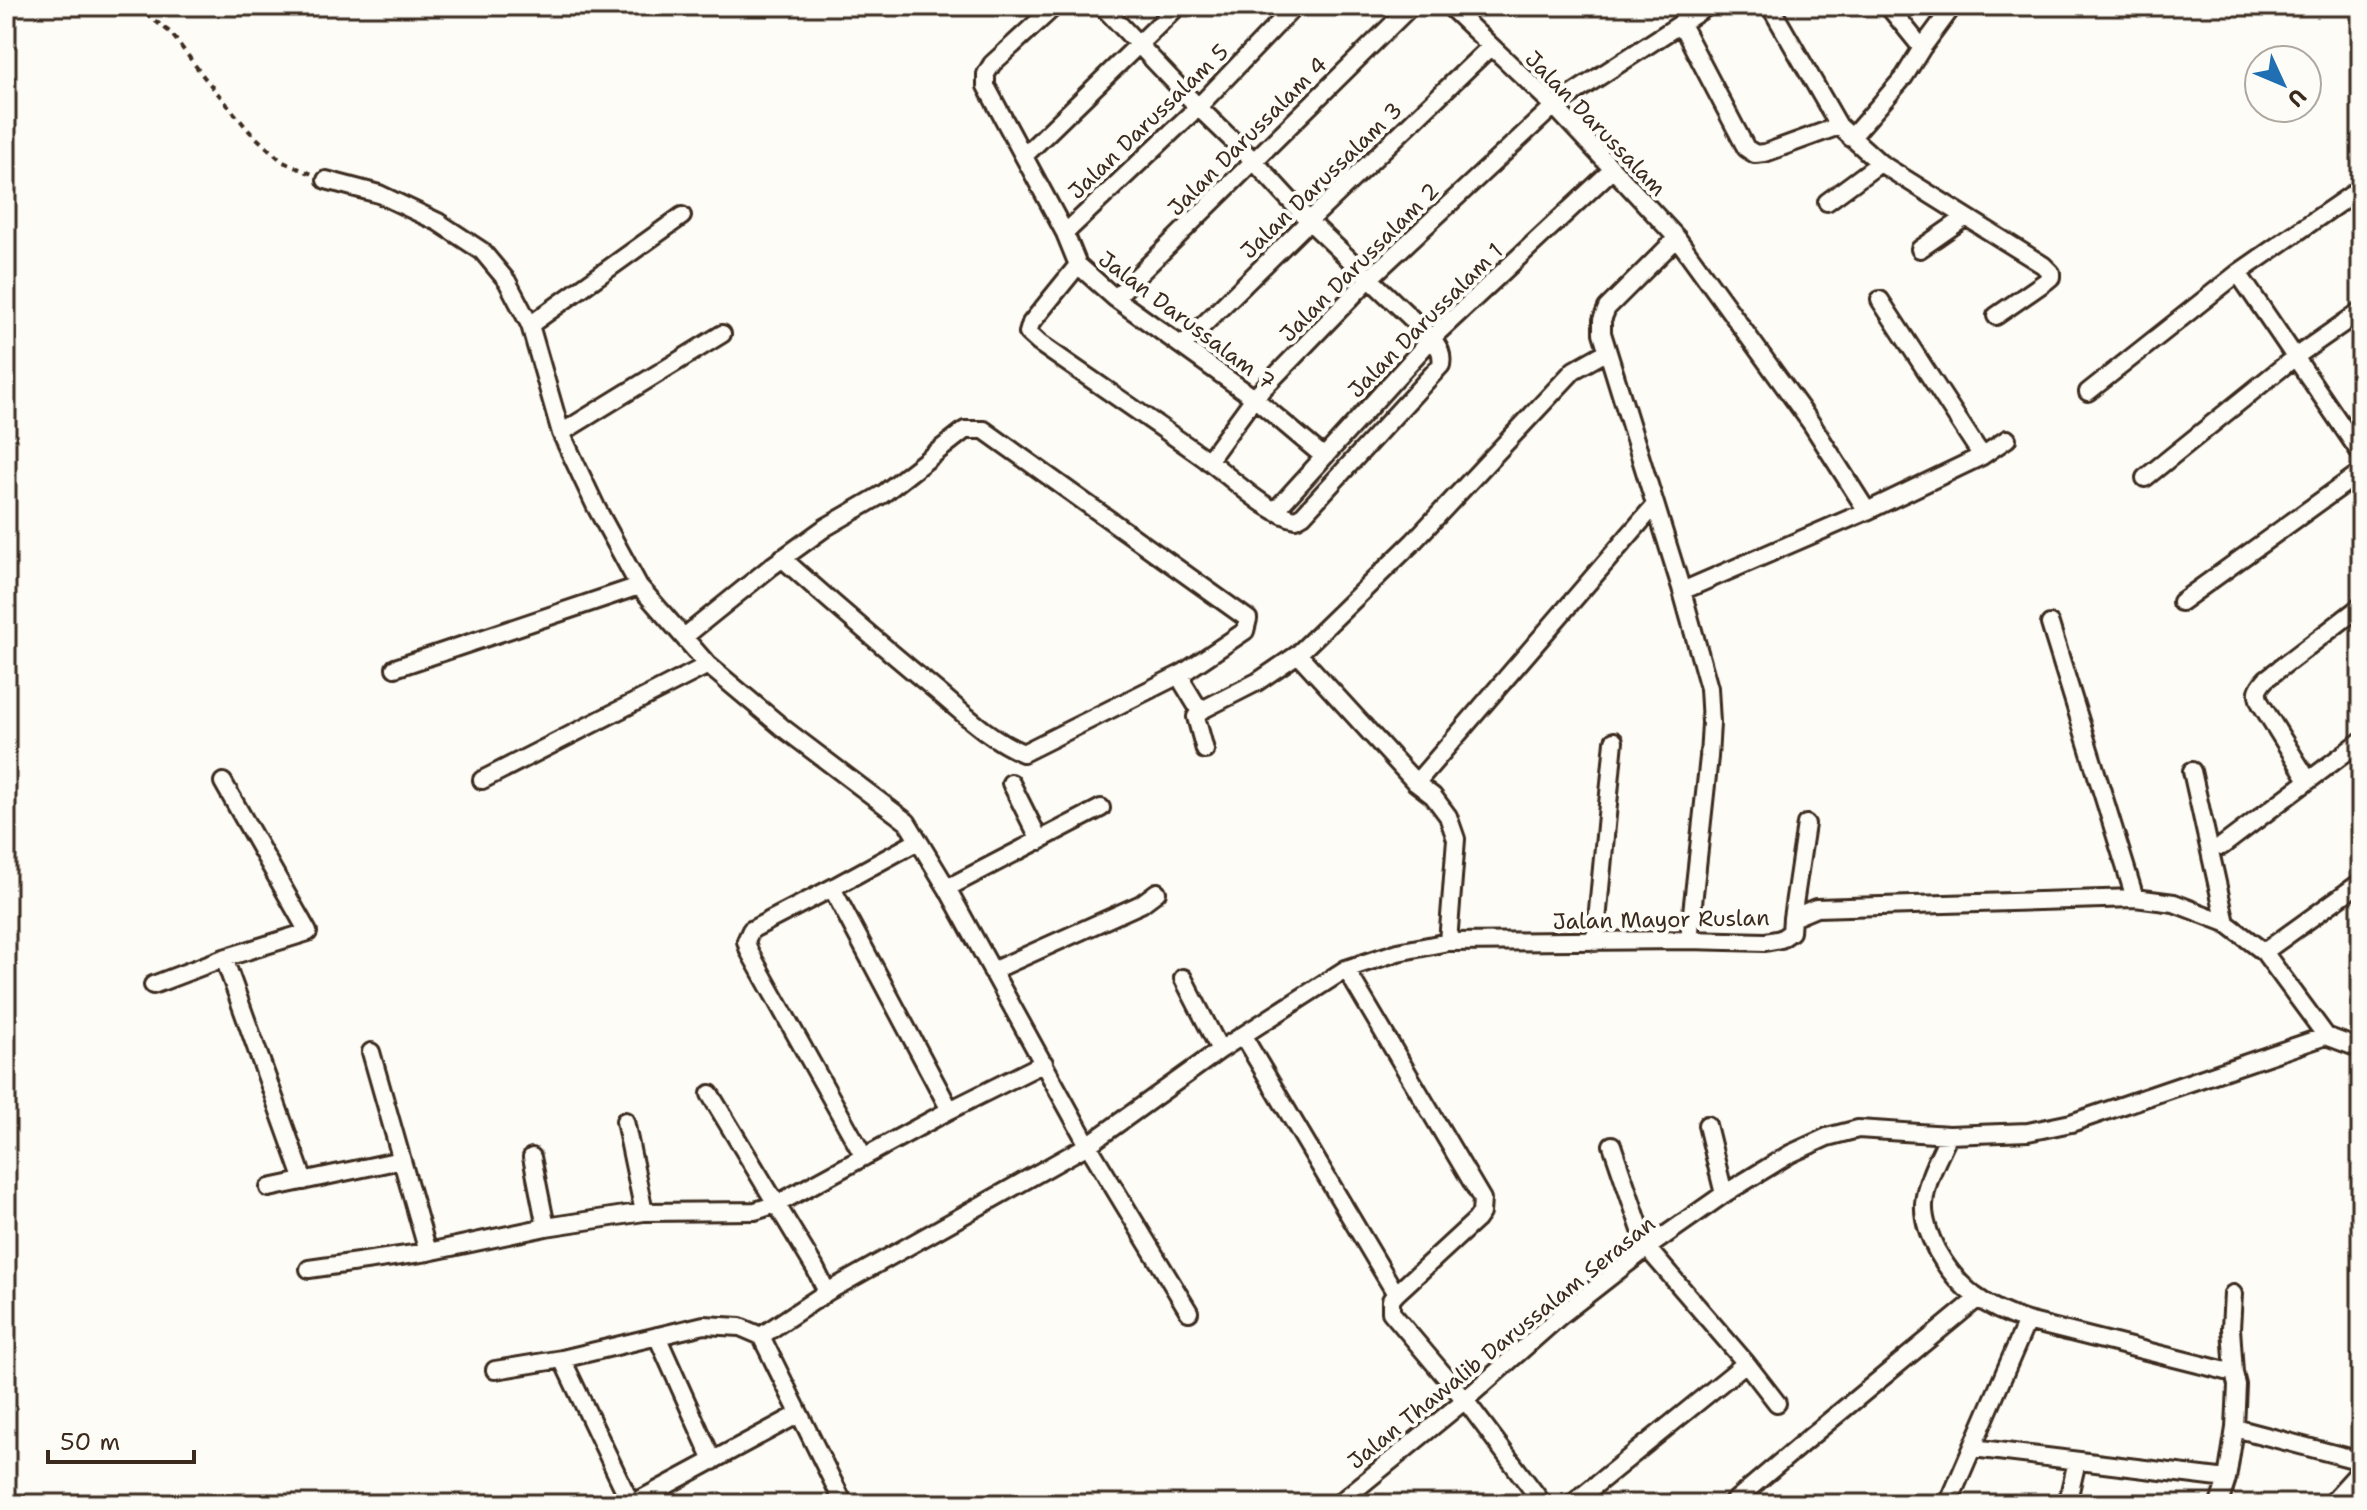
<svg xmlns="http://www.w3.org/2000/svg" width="2367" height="1510" viewBox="0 0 2367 1510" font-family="'Shantell Sans',sans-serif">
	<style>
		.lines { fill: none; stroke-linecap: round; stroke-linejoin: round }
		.minor-casing { stroke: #3b2a1e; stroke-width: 22 }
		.path { stroke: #3b2a1e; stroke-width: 4; stroke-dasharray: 6 6; stroke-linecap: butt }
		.minor { stroke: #fdfcf7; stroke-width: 16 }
		.labels { text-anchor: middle; stroke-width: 8; stroke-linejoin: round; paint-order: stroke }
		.street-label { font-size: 22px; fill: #3b2a1e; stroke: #fdfcf7 }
	</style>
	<rect width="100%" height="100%" fill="#fdfcf7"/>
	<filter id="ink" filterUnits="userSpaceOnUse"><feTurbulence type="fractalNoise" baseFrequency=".0125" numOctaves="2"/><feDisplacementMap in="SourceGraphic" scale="16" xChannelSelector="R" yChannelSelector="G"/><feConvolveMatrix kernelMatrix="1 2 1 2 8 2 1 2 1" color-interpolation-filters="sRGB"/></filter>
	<g filter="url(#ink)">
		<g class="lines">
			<!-- minor casing -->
			<g class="minor-casing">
				<path id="minor" d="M1055,6L992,64L986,74V86L1065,233L1078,265L1115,298L1254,398L1323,456
					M1449,6L1554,106L1677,238L1811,423L1867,511
					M1770,6L1839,126L1880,163L2043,265L2051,273V277L2045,282L1996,316
					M1681,24L1746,148L1755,154L1765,153L1839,126
					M1922,48L1953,6
					M1851,138L1904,77L1922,48L1888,6
					M1025,155L1178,6
					M326,180L379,194L438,222L482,251L507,281L530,325L561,433L596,507L639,586L708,665L783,728L907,822L947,888L1088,1145L1189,1312
					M1827,202L1880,163
					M1065,233L1198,107L1295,6
					M1677,238L1607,308L1602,320V333L1682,591L1709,688L1711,723L1709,757L1689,940
					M1920,249L1966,217
					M1078,265L1031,323L1028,333L1039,343C1096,383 1154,422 1210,462C1234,480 1267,513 1296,519L1303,515L1441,365C1443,353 1439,348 1432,338L1309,221L1253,160L1198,107L1102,6
					M2238,273L2361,454
					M1115,298L1411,6
					M1880,300L1982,456
					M530,325L682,216
					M1183,345L1309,221L1490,47
					M2088,392L2238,273L2361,188
					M561,433L722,334
					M1208,461L1254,398L1371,277L1554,106L1708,6
					M2145,478L2295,357L2361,311
					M1275,511L1432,338L1613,169
					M782,558C833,604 885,648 938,692C964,714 991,740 1023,753L1183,673
					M1682,591L1867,511L1982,456L2007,439
					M2181,602L2361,472
					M2050,624L2135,898
					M684,637L772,566L826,527L883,494L965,430H984L1248,619L1245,631L1183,673V683L1200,711
					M1298,654L1416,783L1433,796L1448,816L1456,839L1448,942
					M395,668L639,586
					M1205,750L1196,717L1200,711L1257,682L1298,654L1413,542L1574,370L1606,352
					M2192,771L2226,923
					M482,780L708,665
					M2308,780L2261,704C2255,692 2258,688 2266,679L2361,606
					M223,782L308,932L224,958L304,1181
					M1011,783L1040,841
					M1416,783L1655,505
					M2222,846L2361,741
					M832,888L950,1110
					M947,888L1101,808
					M1792,918L1806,824
					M1595,942L1614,741
					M2264,952L2361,882
					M1346,969L1482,1199L1481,1213L1476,1220L1396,1294L1391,1300V1312L1465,1400L1543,1504
					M992,971L1141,904L1157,892
					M1183,978L1220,1050
					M153,985L224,958
					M1243,1036L1396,1294
					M371,1052L428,1252
					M710,1094L815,1268L827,1292L1088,1145L1220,1050L1346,969L1398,952L1448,942L1689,940L1765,942L1781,939L1791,932L1792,918L1816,908L2135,898L2174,903L2226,923L2264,952L2326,1036L2361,1049
					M625,1121L644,1212
					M1707,1125L1724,1194
					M1949,1135C1939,1157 1926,1179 1924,1204C1923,1221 1930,1237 1937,1251C1959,1290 1985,1308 2027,1321L2234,1373L2237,1385L2235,1428L2361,1461
					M1612,1145L1647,1248L1746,1363L1777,1403
					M532,1157L546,1227
					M864,1157L749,951L746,941L751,930L832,888L918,841
					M269,1188L401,1160
					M309,1269L428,1252L546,1227L644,1212L755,1211L777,1204L950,1110L1044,1063
					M2233,1294L2231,1328L2234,1373
					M657,1336L713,1461
					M761,1336L827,1292
					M562,1359L631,1504
					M495,1370L562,1359L704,1325L740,1327L761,1336L844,1504
					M1973,1448L2227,1479
					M632,1504L799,1414
					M1338,1504L1465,1400L1560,1316L1647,1248L1724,1194L1790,1154L1827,1137L1858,1129L1949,1135L2028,1132L2071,1123L2326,1036
					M1572,1504L1746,1363
					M1731,1504L1810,1437L1977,1299
					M1948,1504L2027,1321
					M2067,1504L2077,1461
					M2219,1504L2227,1479L2235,1428
					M2330,1504L2361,1470"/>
			</g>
			<!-- path -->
			<path class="path" d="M136,6L171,33L204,77L250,132L283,162L312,174"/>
			<!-- minor -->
			<use href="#minor" class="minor"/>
		</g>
	</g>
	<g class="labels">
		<!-- street labels -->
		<g class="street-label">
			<text transform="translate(1148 121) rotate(-44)" y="8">Jalan Darussalam 5</text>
			<text transform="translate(1596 123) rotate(46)" y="8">Jalan Darussalam</text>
			<text transform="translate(1247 136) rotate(-45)" y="8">Jalan Darussalam 4</text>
			<text transform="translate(1321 180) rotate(-44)" y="8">Jalan Darussalam 3</text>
			<text transform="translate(1359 262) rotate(-45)" y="8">Jalan Darussalam 2</text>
			<text transform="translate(1187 320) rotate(37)" y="8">Jalan Darussalam 7</text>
			<text transform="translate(1425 320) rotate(-45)" y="8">Jalan Darussalam 1</text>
			<text transform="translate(1661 919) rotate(-1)" y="8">Jalan Mayor Ruslan</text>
			<text transform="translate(1501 1342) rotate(-39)" y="8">Jalan Thawalib Darussalam Serasan</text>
		</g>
	</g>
	<!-- margin -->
	<rect width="2367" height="1510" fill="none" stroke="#fdfcf7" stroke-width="32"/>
	<rect x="16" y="16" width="2335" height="1478" fill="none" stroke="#3b2a1e" stroke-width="3" filter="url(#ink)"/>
	<!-- north arrow -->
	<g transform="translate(2283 84) rotate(134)"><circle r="38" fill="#fdfcf7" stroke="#afa8a0" stroke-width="2"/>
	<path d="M0-6L14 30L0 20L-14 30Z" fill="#1f6fb2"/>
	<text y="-12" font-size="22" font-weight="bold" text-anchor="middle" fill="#3b2a1e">U</text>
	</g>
	<!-- scale -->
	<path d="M48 1450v12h146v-12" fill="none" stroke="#3b2a1e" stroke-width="4"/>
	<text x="60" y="1450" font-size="24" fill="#3b2a1e" stroke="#fdfcf7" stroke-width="6" paint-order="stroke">50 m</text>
</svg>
